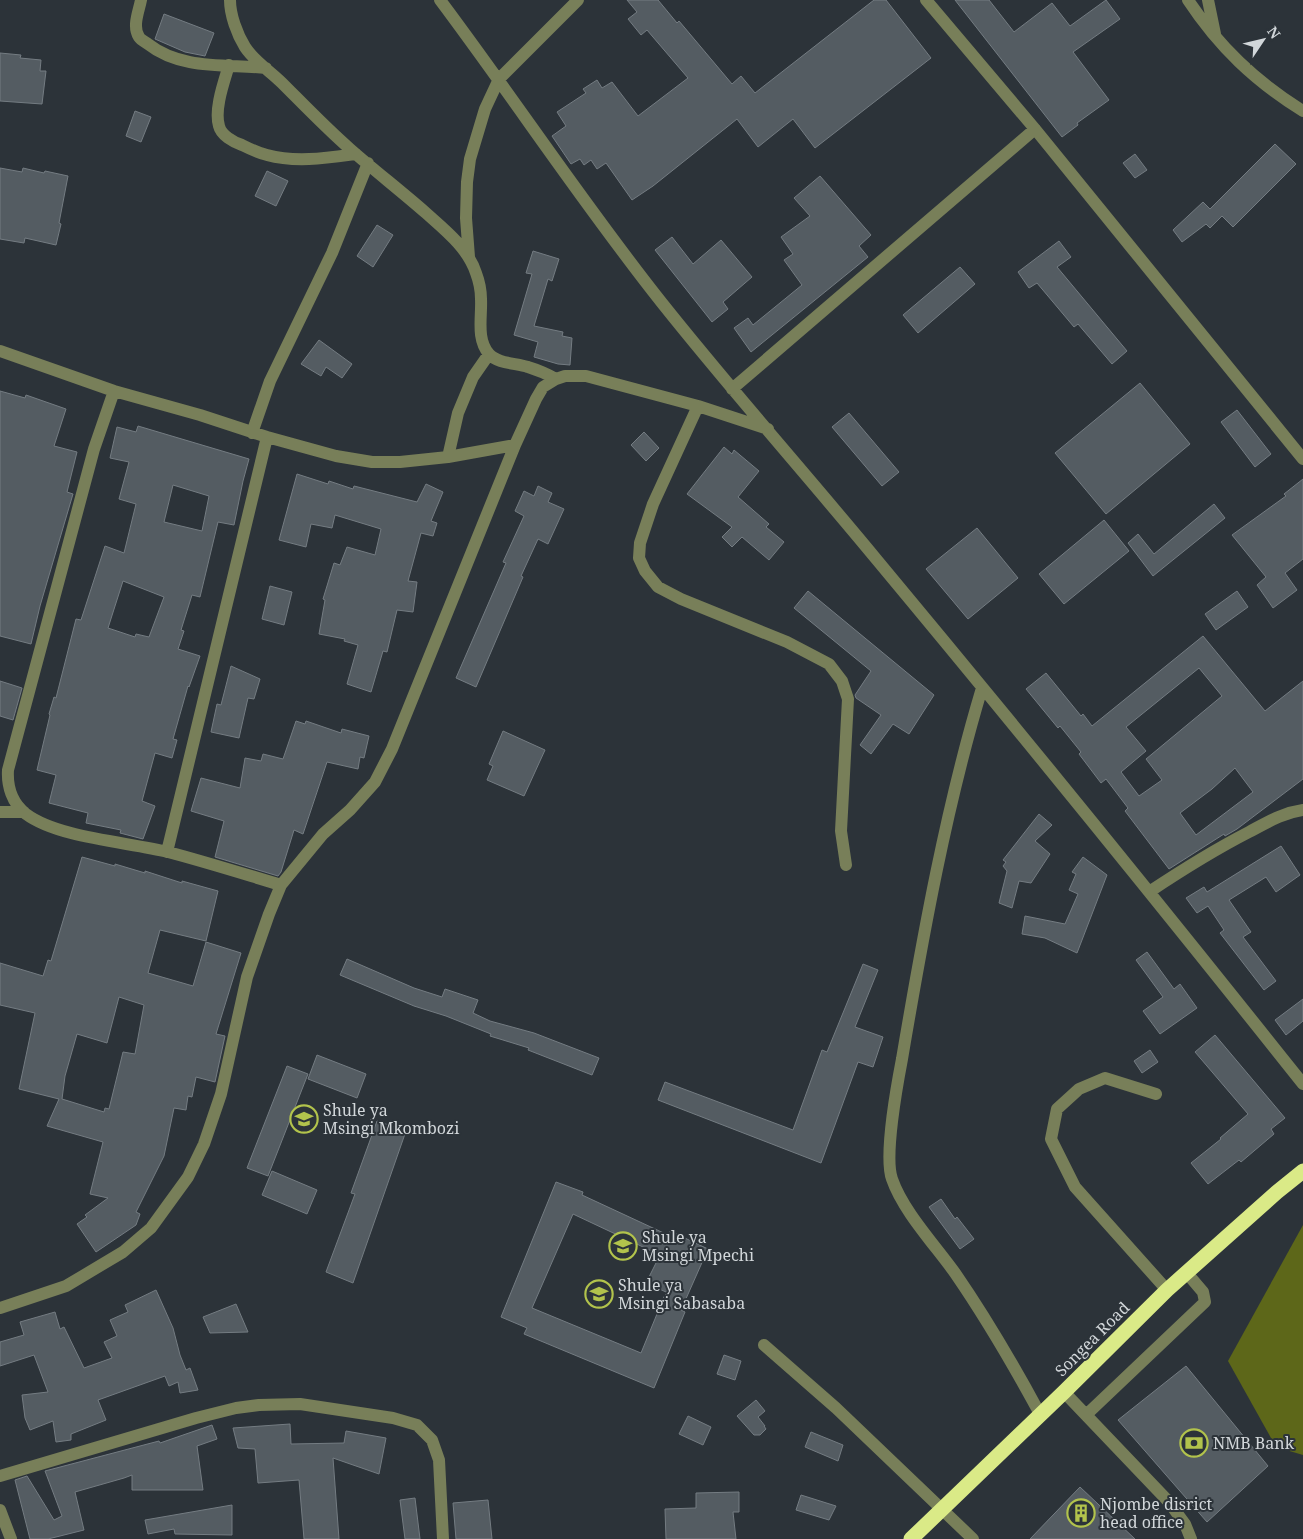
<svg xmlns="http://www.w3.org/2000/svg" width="1303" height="1539" viewBox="0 0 1303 1539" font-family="'Noto Serif',serif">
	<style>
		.forest { fill: #5d6719 }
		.building { fill: #545c62; stroke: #747c82; fill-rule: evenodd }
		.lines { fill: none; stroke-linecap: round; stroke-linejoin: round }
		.minor { stroke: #787f59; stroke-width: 12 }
		.highway { stroke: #daea87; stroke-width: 15 }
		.labels { text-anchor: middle; stroke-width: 4; stroke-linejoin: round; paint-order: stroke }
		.poi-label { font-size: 16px; fill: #d2d7da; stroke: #2c3339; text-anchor: start }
		.street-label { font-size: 16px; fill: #d2d7da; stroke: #2c3339 }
	</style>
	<rect width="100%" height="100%" fill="#2c3339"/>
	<!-- forest -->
	<path class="forest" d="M1303,1225V1455L1276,1447L1228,1361Z"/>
	<!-- building -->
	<path class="building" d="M627,0H658L677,23L679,21L732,84L741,76L755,93L874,0H886L931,58L815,148L793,119L758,147L737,119L653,186L632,200L606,163L597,169L591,160L584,165L580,159L571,164L552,136L566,126L557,112L586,93L583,89L597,80L602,88L612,82L638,116L688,78L647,30L641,35L628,19L637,12Z
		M955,0H989L1014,32L1052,3L1070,26L1106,0L1120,19L1073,52L1109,100L1077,123L1078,125L1062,137Z
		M164,14L214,33L205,56L185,52L155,39Z
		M0,53L21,55L20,58L41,60L40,71H46L42,104L0,101Z
		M135,111L151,117L141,142L126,136Z
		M1275,144L1296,164L1233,227L1222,216L1210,228L1206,224L1182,242L1173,230L1203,202L1210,209Z
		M1135,154L1147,170L1135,178L1123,163Z
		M0,168L22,172L23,168L44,173L45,171L68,176L59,223L61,224L56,245L25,238L24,243L0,239Z
		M267,171L288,181L276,206L255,196Z
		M820,176L871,235L859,246L868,257L751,352L734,328L748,318L753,325L802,285L784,260L793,254L781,237L810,216L794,198Z
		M377,225L393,235L373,267L357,256Z
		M672,237L693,264L721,240L752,277L723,302L728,309L712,322L655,250Z
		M1059,241L1071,257L1057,267L1127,351L1112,364L1078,324L1074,327L1037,283L1029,288L1018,272Z
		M533,251L559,259L552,281L548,279L534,326L563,332L562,336L572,338L570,365L558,364L534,357L538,342L514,335L532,274L526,273Z
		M960,267L975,284L918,333L903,315Z
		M319,340L352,364L342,378L326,367L321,376L301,364Z
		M1140,383L1190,444L1106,514L1055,453Z
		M0,391L25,398L26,395L66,409L54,446L77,452L67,492L73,494L40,606L31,644L0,636Z
		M1237,410L1271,454L1255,467L1221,422Z
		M849,413L899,472L882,486L832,427Z
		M138,426L249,459L243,481L234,525L218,522L200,597L192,595L181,630L184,631L178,649L200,656L189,687L188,686L173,739L177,740L172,758L155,753L142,801L155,806L143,839L120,833L121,830L86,823L88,813L49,803L56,775L37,770L50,715L49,714L54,697L56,698L76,619L81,620L105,546L124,553L136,504L119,499L129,462L110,458L117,427L136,432ZM173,485L209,496L202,531L164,522ZM123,581L164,597L149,637L136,634L135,637L108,628Z
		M644,432L659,448L646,461L631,445Z
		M724,447L732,454L734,450L759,471L738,497L769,524L766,527L784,542L769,560L742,537L732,547L722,537L732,527L687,494Z
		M297,474L328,484L329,481L353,489L354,486L417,502L426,484L443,492L431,521L437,523L433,536L421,533L408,581L417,582L413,612L397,610L387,652L383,651L371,692L347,684L358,645L344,641L345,639L319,634L325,600L323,599L334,563L340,565L347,547L375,555L381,529L335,515L332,528L311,524L306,547L279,540Z
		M1303,479V559L1285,573L1297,590L1273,608L1257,585L1266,577L1232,535L1286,496L1284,494Z
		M538,486L552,493L548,502L564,509L548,544L538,539L521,576L523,577L476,687L456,678L506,563L503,562L524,516L515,511L524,491L534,496Z
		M1214,504L1225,518L1153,576L1128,543L1138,534L1154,554Z
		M1104,520L1129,551L1064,604L1039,574Z
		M977,528L1018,578L968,619L926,569Z
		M270,586L292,592L284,625L262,619Z
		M808,591L934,695L909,734L893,724L871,754L860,745L881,715L856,698L855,695L871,671L794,608Z
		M1237,591L1248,607L1216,630L1205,614Z
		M1203,636L1265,711L1303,681V779L1237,829L1225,836L1224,834L1169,869L1125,811L1128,808L1106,779L1101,783L1079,754L1081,752L1060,726L1058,728L1026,689L1046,673L1081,716L1083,714L1092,726ZM1199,668L1222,696L1146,759L1162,780L1139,796L1121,772L1146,751L1126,727ZM1235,768L1253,792L1196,835L1180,813L1212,789Z
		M231,666L260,679L254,699L248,698L239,738L211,732L217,704L221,705Z
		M0,681L22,688L13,720L0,716Z
		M296,721L305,724L306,721L341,733L342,729L369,736L364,758L360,757L358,769L327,762L303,834L294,830L281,872L278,876L215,857L224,821L191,811L201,778L240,788L245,758L261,761L263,754L283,759Z
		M503,731L545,750L524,796L487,780L493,766L489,764Z
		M1039,814L1052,825L1035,841L1050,854L1031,883L1019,881L1012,908L999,903L1007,871L1003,866L1006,862L1003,860Z
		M1281,846L1300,875L1276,892L1266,877L1229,900L1251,932L1243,937L1276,981L1264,990L1220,933L1224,930L1208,906L1197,913L1186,898L1204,887L1207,892Z
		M82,857L115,866V864L145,873V871L182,883V881L218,891L206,941L160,930L148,973L193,986L206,942L241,953L216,1034L225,1036L215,1082L196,1077L192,1097L188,1096L186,1110L174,1108L164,1156L136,1212L140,1214L136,1225L96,1252L77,1224L87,1217L85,1215L108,1198L90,1194L103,1142L47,1126L59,1099L19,1089L35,1013L0,1005V963L43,976L48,960L51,961ZM119,997L144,1005L135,1054L123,1052L109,1109L105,1108L104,1112L62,1099L65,1076L77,1034L107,1043Z
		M1083,857L1107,875L1077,953L1045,938L1022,934L1025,916L1065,924L1078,894L1069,890L1076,874L1072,872Z
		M1147,952L1174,989L1180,984L1197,1008L1160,1034L1143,1011L1163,997L1136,960Z
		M347,959L414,988L442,997L445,989L478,1000L473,1013L490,1021L534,1033L599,1058L592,1075L528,1050L529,1048L490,1036L491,1034L446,1016L414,1006L340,975Z
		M863,964L878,970L855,1027L883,1037L873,1067L858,1062L821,1163L658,1100L665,1082L793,1130L822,1050L827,1052Z
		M1303,999V1021L1286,1035L1275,1020Z
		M1215,1035L1285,1118L1271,1129L1274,1134L1241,1162L1239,1160L1208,1184L1191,1163L1221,1139L1220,1138L1248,1114L1195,1052Z
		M1150,1050L1158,1062L1142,1073L1134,1061Z
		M317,1055L366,1074L357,1098L308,1079Z
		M287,1066L308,1074L268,1176L247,1168Z
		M377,1121L406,1131L353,1283L326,1272L355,1194L351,1193Z
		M272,1171L317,1190L307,1214L262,1195Z
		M556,1182L583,1192L582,1195L668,1235L670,1231L708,1249L681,1310L685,1312L654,1388L524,1334L527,1328L501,1317ZM573,1214L660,1255L646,1283L666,1292L641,1353L532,1308Z
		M941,1199L955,1219L957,1217L974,1239L960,1249L929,1207Z
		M156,1290L173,1328L180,1355L186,1370L190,1368L198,1390L180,1393L178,1382L169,1386L165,1376L98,1400L106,1420L71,1434V1440L56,1442L53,1421L30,1430L25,1418L22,1395L48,1392L34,1355L0,1366V1342L24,1335L20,1322L55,1312L60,1329L64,1327L84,1368L112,1358L104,1342L117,1336L110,1320L128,1312L125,1305Z
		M236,1304L248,1332L210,1333L203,1317Z
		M724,1355L741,1361L735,1380L717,1374Z
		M1186,1366L1268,1466L1207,1522L1118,1420Z
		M756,1400L765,1411L758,1417L765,1426H764L766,1429L760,1435H754L737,1416Z
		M688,1416L711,1427L703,1445L679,1434Z
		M290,1424L291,1444L344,1443L346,1431L386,1438L379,1474L333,1458L339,1539H304L299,1480L258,1483L255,1449L238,1448L233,1428Z
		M212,1425L217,1439L197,1446L203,1490H132V1475L124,1478L75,1492L84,1530L48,1539H30L15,1480L27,1476L54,1520L62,1516L45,1471L159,1441L160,1443Z
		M811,1432L843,1445L838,1461L805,1447Z
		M1080,1487L1135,1539H1030Z
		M739,1492V1512H733L736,1539H666L665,1509L696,1508V1493Z
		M801,1495L836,1506L829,1520L796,1510Z
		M415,1498L420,1539H405L400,1500Z
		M488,1500L492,1539H456L453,1503Z
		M232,1505V1535L175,1534L174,1529L148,1534L145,1520Z"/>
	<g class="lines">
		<!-- minor -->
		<path class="minor" d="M141,0C139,11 132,26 139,37C141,40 145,42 148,44C181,70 226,64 266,68
			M230,0C230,15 237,34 245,47C254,61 270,71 282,83C305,106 327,129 350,149C375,171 401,191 426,213C445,230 468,248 476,273C479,281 481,291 481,299C482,317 476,339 489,354C498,364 517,363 528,367C538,370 547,374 556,379
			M440,0C515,100 584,205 662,303C732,391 806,474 877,560C1021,733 1163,908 1303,1084
			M926,0L1035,129L1303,459
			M1188,0C1219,47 1255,81 1303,111
			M1208,0L1215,34
			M229,65C224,82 214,109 219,126C221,135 233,142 242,145C250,149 258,153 267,155C296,163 327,158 356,154
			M469,257L466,218L467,182L470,159L485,109L499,79L578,0
			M0,351L114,391L200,415L267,437L336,456L372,462H400L448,457L515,445
			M732,389L1035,129
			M114,391L94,449L8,770C7,786 12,803 26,814C58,838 128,842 168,852C206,862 244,874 281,885
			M698,406L653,504L640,543L639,558L645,571L658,587L681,599L787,642L829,664L842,681L848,699L841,831L846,865
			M252,433L270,381L332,253L368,163
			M448,457L458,413L473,377L489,354
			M982,688C946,808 923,935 902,1059C897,1085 884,1157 892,1179C903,1211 935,1245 955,1273C986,1318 1014,1366 1040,1414
			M0,812H24
			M167,852L267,437
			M1149,892C1182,870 1214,850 1249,832C1268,822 1282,813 1303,810
			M1156,1094L1105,1078L1079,1089L1057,1109L1051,1139L1075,1187L1167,1290
			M0,1308L66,1286L123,1252L151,1228L188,1177L204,1144L221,1094L247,977L269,914L281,885L323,834L350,810L375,782L392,749L515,445L536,399L543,387L556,379L565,376H586L698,406L768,429
			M764,1345L836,1408L973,1539
			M1064,1392L1168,1501L1185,1524L1191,1539
			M1086,1415L1205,1302L1203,1292L1186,1272
			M0,1476L196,1418L236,1408L259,1405L300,1404L393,1418L417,1425L432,1440L439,1460L443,1539
			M0,1510L11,1539"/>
		<!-- highway -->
		<path class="highway" d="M911,1539L1064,1392L1167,1290L1277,1192L1303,1171"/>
	</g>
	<!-- icons -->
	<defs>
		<g id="school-ring" transform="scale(1.4375)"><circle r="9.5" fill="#2c3339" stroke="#b2c34c" stroke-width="1.5"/><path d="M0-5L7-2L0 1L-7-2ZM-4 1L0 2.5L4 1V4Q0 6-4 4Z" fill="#b2c34c"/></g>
		<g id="bank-ring" transform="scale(1.4375)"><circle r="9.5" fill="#2c3339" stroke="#b2c34c" stroke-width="1.5"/><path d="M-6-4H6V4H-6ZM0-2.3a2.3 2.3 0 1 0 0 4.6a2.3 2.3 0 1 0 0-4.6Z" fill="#b2c34c"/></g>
		<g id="building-ring" transform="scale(1.4375)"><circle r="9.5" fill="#2c3339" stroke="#b2c34c" stroke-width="1.5"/><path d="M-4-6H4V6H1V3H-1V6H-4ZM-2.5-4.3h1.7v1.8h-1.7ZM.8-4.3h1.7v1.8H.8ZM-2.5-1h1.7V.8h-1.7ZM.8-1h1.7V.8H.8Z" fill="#b2c34c"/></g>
	</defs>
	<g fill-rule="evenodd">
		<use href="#school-ring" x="304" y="1119"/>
		<use href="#school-ring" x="623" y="1246"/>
		<use href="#school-ring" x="599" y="1294"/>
		<use href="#bank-ring" x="1194" y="1443"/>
		<use href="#building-ring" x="1081" y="1513"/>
	</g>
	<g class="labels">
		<!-- poi labels -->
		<g class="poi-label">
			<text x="323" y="1116">Shule ya<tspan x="323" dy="18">Msingi Mkombozi</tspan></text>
			<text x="642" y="1243">Shule ya<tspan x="642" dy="18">Msingi Mpechi</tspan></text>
			<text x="618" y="1291">Shule ya<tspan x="618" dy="18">Msingi Sabasaba</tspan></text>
			<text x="1213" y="1449">NMB Bank</text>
			<text x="1100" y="1510">Njombe disrict<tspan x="1100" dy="18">head office</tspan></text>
		</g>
		<!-- street labels -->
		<g class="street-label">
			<text transform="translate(1092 1339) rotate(-45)" y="6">Songea Road</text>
		</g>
	</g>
	<!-- north arrow -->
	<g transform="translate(1263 40) rotate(55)" stroke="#2c3339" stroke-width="4" paint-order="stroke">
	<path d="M0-4L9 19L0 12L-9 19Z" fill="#d2d7da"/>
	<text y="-8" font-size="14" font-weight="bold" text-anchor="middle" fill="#d2d7da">N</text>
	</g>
</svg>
